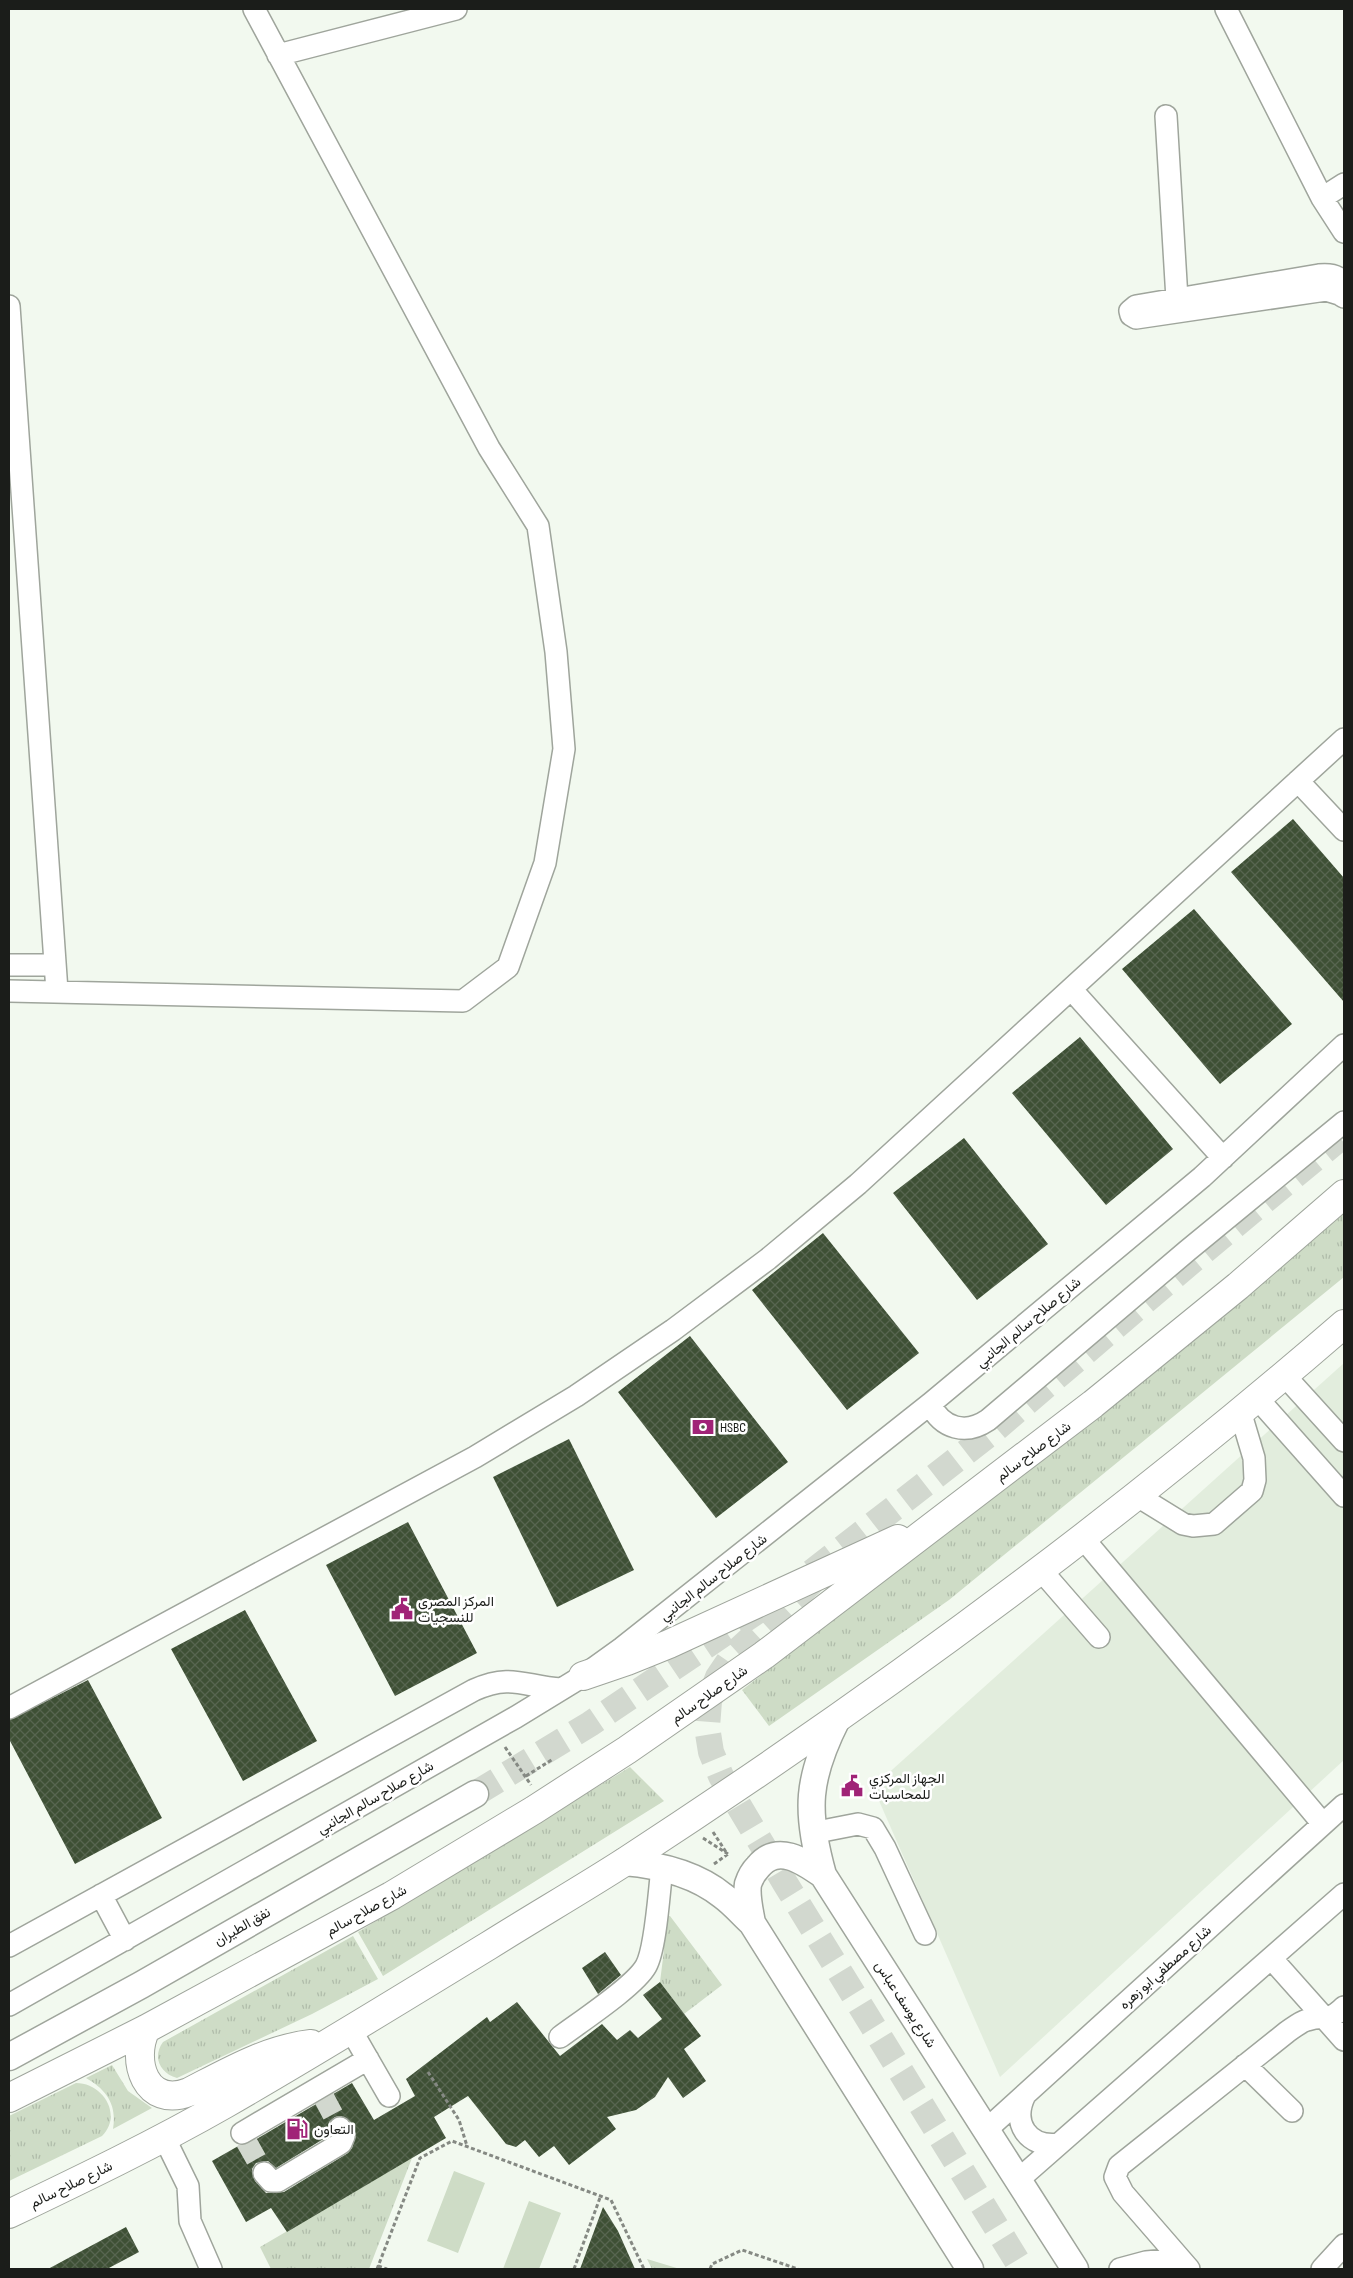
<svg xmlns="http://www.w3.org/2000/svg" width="1353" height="2278" viewBox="0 0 1353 2278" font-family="'Sofia Sans Condensed',Vazirmatn,sans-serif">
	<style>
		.built { fill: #e2eddd }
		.grass { fill: url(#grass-tufts) }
		.pitch { fill: #cedcc6 }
		.building { fill: url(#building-cross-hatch); fill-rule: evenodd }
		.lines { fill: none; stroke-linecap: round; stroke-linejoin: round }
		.minor-tunnel { stroke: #d2d8cf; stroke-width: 21; stroke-dasharray: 21 11; stroke-linecap: butt }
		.major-tunnel { stroke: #d2d8cf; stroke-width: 26; stroke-dasharray: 26 13; stroke-linecap: butt }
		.minor-casing { stroke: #9fa59c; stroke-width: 24 }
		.major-casing { stroke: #9fa59c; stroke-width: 29 }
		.highway-casing { stroke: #9fa59c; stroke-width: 30 }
		.path { stroke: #858983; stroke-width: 3; stroke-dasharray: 4 2.5; stroke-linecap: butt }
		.minor { stroke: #fff; stroke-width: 21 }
		.major { stroke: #fff; stroke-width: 26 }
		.highway { stroke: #fff; stroke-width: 28 }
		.labels { text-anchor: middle; stroke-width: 5; stroke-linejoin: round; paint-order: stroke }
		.street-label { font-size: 14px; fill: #1b1d1a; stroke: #fff }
		.poi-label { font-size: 14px; fill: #1b1d1a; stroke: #fff; text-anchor: start }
	</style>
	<defs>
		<pattern id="grass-tufts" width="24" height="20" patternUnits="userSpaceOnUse" patternTransform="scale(1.25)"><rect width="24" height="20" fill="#cedcc6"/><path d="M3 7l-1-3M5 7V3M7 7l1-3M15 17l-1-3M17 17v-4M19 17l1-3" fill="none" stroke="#b0bcaa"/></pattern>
		<pattern id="building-cross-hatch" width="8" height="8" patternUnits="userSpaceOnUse" patternTransform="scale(1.25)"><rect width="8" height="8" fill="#3e5035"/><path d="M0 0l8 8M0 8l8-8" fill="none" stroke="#576550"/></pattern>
	</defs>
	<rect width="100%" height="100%" fill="#f2f9ef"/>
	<!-- built -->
	<path class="built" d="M1344,1363V1760L1000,2077L873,1787Z"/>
	<!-- grass -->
	<path class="grass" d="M1344,1205V1277L949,1600L769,1726L742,1690L915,1556Z
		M630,1767L664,1801L383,1976L358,1932Z
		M664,1916H670L722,1985L684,2014L660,1982L664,1950Z
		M353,1936L378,1979L312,2014L177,2078C160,2073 152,2057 163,2042Z
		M112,2065L128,2091L152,2108L113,2129C117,2105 107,2090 86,2078Z
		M76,2083C103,2083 123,2115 102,2136L9,2181V2116Z
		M412,2158L369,2269H271L260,2247Z
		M647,2259L680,2269H652Z"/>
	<!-- pitch -->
	<path class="pitch" d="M454,2171L485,2183L458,2253L427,2241Z
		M529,2201L561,2213L539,2269H503Z"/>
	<!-- building -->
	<path class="building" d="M1293,819L1344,878V1002L1231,872Z
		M1194,909L1292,1024L1220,1084L1122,969Z
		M1080,1037L1173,1149L1106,1205L1012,1093Z
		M964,1138L1048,1244L977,1300L893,1193Z
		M823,1233L919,1353L847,1410L752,1290Z
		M690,1336L788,1462L716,1518L618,1392Z
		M569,1439L634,1570L557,1607L493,1477Z
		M408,1522L477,1653L395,1696L326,1565Z
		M245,1610L317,1741L243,1781L171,1649Z
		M88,1680L162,1818L75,1864L9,1739V1720Z
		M605,1952L621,1975L598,1994L582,1968Z
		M660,1982L701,2036L684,2049L706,2081L683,2098L668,2077L655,2097L636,2110L607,2117L616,2129L569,2165L554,2146L539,2157L525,2140L516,2147L506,2144L468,2096L434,2117L446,2138L287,2232L271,2208L246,2222L212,2161L240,2145L248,2144L352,2083L374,2120L415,2096L406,2079L487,2017L490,2022L517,2002L560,2056L602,2024L617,2040L630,2030L638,2038L662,2019L643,1995ZM341,2116L351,2122L356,2135L352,2148L348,2153L284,2192L266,2193L255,2181L252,2169L256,2163L268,2161L276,2168L330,2135L328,2128L329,2122L335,2117Z
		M603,2207L618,2231L635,2269H580Z
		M126,2227L139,2252L107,2269H48Z"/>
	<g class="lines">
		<!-- minor-tunnel -->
		<path class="minor-tunnel" d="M323,2096L340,2128
			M246,2141L264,2173"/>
		<!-- major-tunnel -->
		<path class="major-tunnel" d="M812,1572L992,1432L1192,1261L1340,1138
			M813,1581L733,1655L718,1677L709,1701L707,1727L711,1752L721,1776L785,1883L1022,2269
			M475,1794L590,1724L756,1612"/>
		<!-- minor casing -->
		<g class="minor-casing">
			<path id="minor" d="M1226,9L1322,198L1344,232
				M278,55L456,9
				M1166,116L1177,299
				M1322,198L1344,184
				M1344,282C1336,275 1329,274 1319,275L1136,306L1130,311L1131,315L1136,318L1326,290L1339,294L1344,297
				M9,306L57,991
				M1298,781L1344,830
				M9,965H55
				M1071,989L1223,1158
				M9,991L463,1001L508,967L545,863L564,749L556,652L538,526L489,448L254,9
				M1285,1376L1344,1441
				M1257,1398L1344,1496
				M930,1404C942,1429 966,1435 988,1420L1187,1251L1344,1122
				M1136,1495L1183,1524L1193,1526L1214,1524L1252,1491L1255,1480L1254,1458L1240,1411
				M1082,1537L1323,1824
				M1040,1569L1099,1637
				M9,1708L475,1457L576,1396L673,1330L768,1259L858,1184L1344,739
				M812,1833L858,1824L873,1828L885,1848L925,1934
				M101,1895L125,1940
				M9,1946L474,1690C512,1673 525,1687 561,1689
				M1271,1958L1344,2040
				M9,2005L516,1717L583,1676L622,1648L930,1404L1202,1177L1344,1045
				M351,2030L389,2096
				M560,2037C580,2022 635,1986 646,1966C656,1948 659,1891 662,1868
				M1245,2065L1292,2111
				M1025,2095C1011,2123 1028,2148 1059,2144
				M986,2130L1344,1805
				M242,2133L368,2059
				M164,2137L188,2186L190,2221L211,2269
				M264,2173L271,2181H278L338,2145L341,2143L344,2136L340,2128
				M1018,2180L1344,1894
				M1120,2269L1146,2262L1180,2259
				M1189,2269L1123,2193L1115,2177L1119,2166L1287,2032C1293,2028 1300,2022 1307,2020C1325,2014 1328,2023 1344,2007
				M1322,2269L1344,2245"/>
		</g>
		<!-- major casing -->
		<g class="major-casing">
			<path id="major" d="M837,1719C807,1778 805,1811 823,1875L1075,2269
				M624,1862C659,1865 696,1874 723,1896C734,1904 742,1914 752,1923L970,2269
				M752,1923C750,1911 746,1896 748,1884C750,1878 754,1871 758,1867C778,1843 803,1861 823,1875
				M9,2057L141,1985L475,1794"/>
		</g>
		<!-- highway casing -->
		<g class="highway-casing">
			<path id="highway" d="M583,1676L627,1661L669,1644L898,1539
				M146,2029C130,2061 146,2109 189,2092C228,2072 267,2049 311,2044
				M9,2098L146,2029L391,1896L534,1810L627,1750L764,1655L1093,1404L1238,1286L1344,1194
				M9,2214C82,2179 155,2144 225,2104C314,2053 401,1999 488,1946C534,1917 581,1890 626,1861C876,1698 1118,1520 1344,1324"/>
		</g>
		<!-- path -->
		<path class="path" d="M505,1747L531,1785
			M526,1776L553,1759
			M713,1832L726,1852
			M703,1838L728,1854
			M714,1864L728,1854
			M428,2072L459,2120L467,2146
			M378,2266L387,2269
			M377,2269L420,2158L452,2141L611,2200L644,2269
			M574,2269L601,2195
			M710,2269L712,2264L742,2250L798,2269"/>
		<!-- minor -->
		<use href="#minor" class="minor"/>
		<!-- major -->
		<use href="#major" class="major"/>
		<!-- highway -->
		<use href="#highway" class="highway"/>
	</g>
	<!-- icons -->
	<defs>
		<g id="bank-bare" transform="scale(1.725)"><path d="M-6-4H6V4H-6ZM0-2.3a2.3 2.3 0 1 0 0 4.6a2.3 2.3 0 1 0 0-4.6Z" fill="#a02377" stroke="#fff" stroke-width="2.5" paint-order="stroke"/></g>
		<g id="civic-bare" transform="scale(1.725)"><path d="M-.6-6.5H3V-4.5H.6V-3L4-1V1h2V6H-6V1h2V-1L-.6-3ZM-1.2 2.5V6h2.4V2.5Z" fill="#a02377" stroke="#fff" stroke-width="2.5" paint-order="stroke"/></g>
		<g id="fuel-bare" transform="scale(1.725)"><path d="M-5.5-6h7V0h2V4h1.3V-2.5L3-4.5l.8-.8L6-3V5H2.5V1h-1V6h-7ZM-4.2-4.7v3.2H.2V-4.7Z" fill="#a02377" stroke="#fff" stroke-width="2.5" paint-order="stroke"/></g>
	</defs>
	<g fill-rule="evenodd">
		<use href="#bank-bare" x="703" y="1427"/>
		<use href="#civic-bare" x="402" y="1609"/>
		<use href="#civic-bare" x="852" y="1786"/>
		<use href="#fuel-bare" x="297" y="2129"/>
	</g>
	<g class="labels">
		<!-- street labels -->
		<g class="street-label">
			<text transform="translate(1028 1322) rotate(-40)" y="5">شارع صلاح سالم الجانبي</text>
			<text transform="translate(1033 1451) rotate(-37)" y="5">شارع صلاح سالم</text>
			<text transform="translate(713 1577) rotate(-38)" y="5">شارع صلاح سالم الجانبي</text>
			<text transform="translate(709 1694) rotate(-35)" y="5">شارع صلاح سالم</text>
			<text transform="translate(375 1797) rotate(-30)" y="5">شارع صلاح سالم الجانبي</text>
			<text transform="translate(366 1910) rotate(-29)" y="5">شارع صلاح سالم</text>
			<text transform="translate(242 1926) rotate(-30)" y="5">نفق الطيران</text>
			<text transform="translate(1165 1967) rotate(-42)" y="5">شارع مصطفي ابو زهره</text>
			<text transform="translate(906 2004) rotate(57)" y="5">شارع يوسف عباس</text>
			<text transform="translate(71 2184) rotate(-26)" y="5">شارع صلاح سالم</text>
		</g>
		<!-- poi labels -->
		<g class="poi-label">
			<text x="720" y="1432">HSBC</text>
			<text x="418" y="1606">المركز المصرى<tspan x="418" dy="16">للنسجيات</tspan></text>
			<text x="869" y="1783">الجهاز المركزي<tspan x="869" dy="16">للمحاسبات</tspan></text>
			<text x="314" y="2134">التعاون</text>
		</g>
	</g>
	<!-- border -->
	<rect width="1353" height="2278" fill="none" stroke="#1b1d1a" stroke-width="20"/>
</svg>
